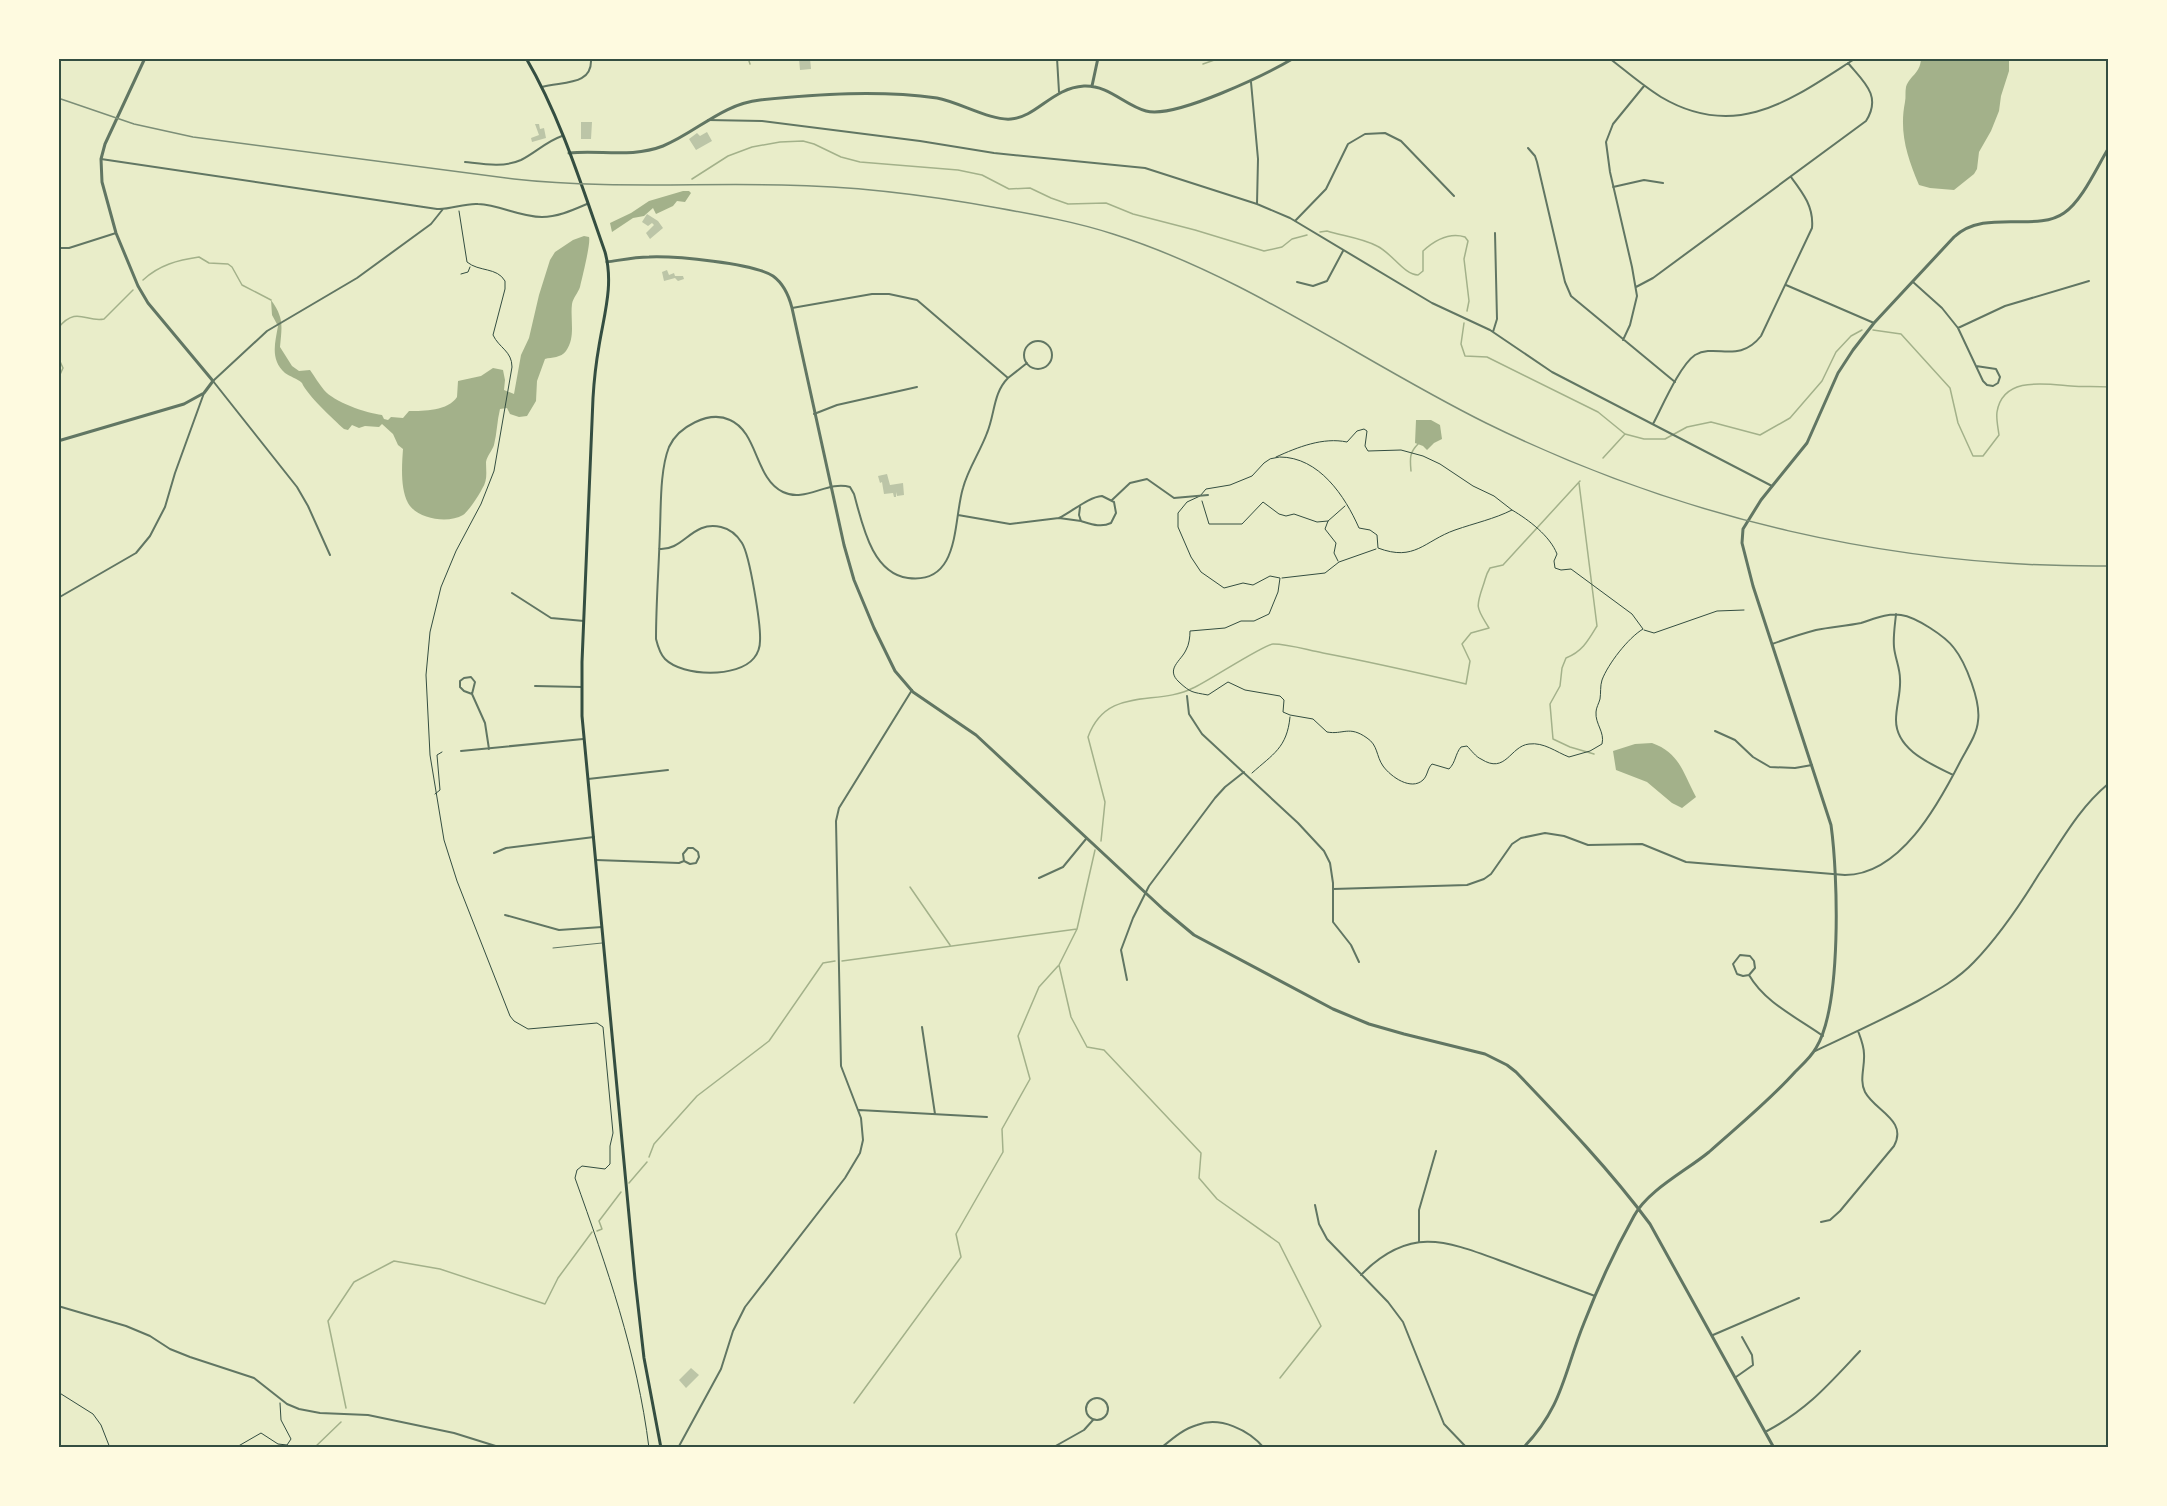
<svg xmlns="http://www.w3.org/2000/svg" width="2167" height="1506" viewBox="0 0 2167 1506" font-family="'Roboto Condensed',sans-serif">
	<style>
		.water { fill: #a3b18a }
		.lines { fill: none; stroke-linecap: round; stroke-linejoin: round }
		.stream { stroke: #a3b18a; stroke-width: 1.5 }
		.building { fill: #bcc5a7 }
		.path { stroke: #344e41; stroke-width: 1 }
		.service { stroke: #617663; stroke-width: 1 }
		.minor { stroke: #617663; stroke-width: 2 }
		.tertiary { stroke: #617663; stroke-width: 3 }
		.secondary { stroke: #344e41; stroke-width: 3 }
		.rail { stroke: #7c8e77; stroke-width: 1.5 }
		.neatline { fill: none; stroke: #344e41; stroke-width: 2 }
	</style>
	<rect width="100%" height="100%" fill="#e9edc9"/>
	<!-- water -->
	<path class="water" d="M1921,59H2009V71L2001,96L1999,111L1991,131L1979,152L1977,169L1974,174L1954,190L1930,188L1919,185C1907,157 1899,132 1905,102C1906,97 1905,92 1906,87C1910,75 1920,74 1921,59Z
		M683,191H689L691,193L685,202L677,201L673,206L656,214L653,208L644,216L633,218L612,232L610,223L631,213L649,201Z
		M584,236L589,237C591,243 582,278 580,287C578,293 573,298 572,304C570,320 576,337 566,351C561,358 552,357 545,359L537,381L536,401L527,416L519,417L510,414L507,408L500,409C497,421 497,433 494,445C492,451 487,456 486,462C486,472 488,480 482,489C479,495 468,512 463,515C448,524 417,519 408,503C400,488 402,464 403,449L398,445L393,434L382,424L379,427L365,426L359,428L352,425L348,430L344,429C333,419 307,395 302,383C297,378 290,377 285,373C270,360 275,343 278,326L272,315L271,300C284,318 282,325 280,347L292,366L299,371L310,370C315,377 319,384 324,390C334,402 366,413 382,415L384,419L388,420L391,417L403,418L409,411C424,411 448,411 457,397L458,381L481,376L493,368L503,370L505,380L504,390L514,394L521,355L529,338L539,295L550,260L555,252L573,240Z
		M1416,420H1431L1440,425L1442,439L1434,443L1427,450L1423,446L1415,443Z
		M1652,743C1680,753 1683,773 1696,797L1682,808L1672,803L1647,782L1616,770L1613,751L1635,744Z"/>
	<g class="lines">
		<!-- stream -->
		<path class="stream" d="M748,58L750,64
			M1203,64L1220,58
			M692,179L728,156L752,147L780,142L803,141L814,144L841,157L860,162L958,170L982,175L1009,189L1030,188L1051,198L1068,204L1106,203L1133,214L1195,230L1264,251L1282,247L1292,239L1307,235
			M1320,232L1327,231C1343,236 1362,238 1377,246C1392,253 1404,275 1418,275L1423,271V251C1435,240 1449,232 1465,237L1468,241L1464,259L1469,301L1467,311
			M143,280C159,265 178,260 199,257L209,263L228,264L232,267L242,285L271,300
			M1464,323L1461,344L1465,356L1487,357L1598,412L1625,434L1644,439H1665L1687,427L1711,422L1760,435L1790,418L1822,381L1836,352L1851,336L1862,330
			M58,328C77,305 86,323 104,319L133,290
			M1873,330L1901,334L1950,388L1958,423L1973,456H1983L1999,435C1998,427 1996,419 1997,412C2003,376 2045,384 2071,386C2084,387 2096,386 2108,387
			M58,357L63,368L58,379
			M1603,458L1625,434
			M1411,471C1410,459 1409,453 1418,444
			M1579,483L1597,626C1588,641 1582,652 1566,658L1562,668L1560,686L1550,704L1553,739L1570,747L1594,754
			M1101,841L1105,802L1088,737C1107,685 1156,707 1193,688C1207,682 1264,644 1273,644C1289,644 1307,650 1323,653C1371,662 1419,673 1466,684L1470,661L1462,644L1471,633L1489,628C1477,608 1475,609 1483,586C1486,578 1485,576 1490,568L1503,565L1580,481
			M910,887L950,945
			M1077,929L1059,965L1071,1017L1087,1047L1104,1050L1201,1153L1199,1178L1217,1199L1279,1243L1321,1326L1280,1378
			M842,961L1077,929L1095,850
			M649,1157L654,1144L697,1096L769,1041L823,963L835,961
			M629,1183L647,1162
			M597,1231L602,1229L599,1221L621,1192
			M854,1403L961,1257L956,1234L1003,1152L1002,1129L1030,1079L1018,1036L1039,987L1058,966
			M346,1408L328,1321L354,1282L394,1261L440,1269L545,1304L558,1278L592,1232
			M314,1448L341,1422"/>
	</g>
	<!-- building -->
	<path class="building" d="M799,58H810L811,69L800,70Z
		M581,122H592L591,139H581Z
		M535,124H539L540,129L544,128L546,138L532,142L531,138L539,135Z
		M707,132L712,141L696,150L689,139L697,133L700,136Z
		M647,214L658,221L663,228L650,239L646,233L654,225L652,223L648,226L642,222Z
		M667,270L669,275L674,273L675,276H683L684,279L678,281L675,278L664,281L662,272Z
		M887,474L890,485L903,483L904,495L897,496L896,492V497H894L893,493L884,494L882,482L880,483L878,476Z
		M691,1368L699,1375L686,1388L679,1380Z"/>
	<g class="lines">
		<!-- path -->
		<path class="path" d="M459,211L467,262C479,272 497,267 505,281V289L493,335C499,348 512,351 512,367L494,471L481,504L456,551L441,587L430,632L426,675L430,755L444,840L457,881L510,1016L514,1021L528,1029L597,1023L603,1027L613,1133L610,1146V1164L605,1169L582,1166L577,1170L575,1178C607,1268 637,1352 649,1448
			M461,274L468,272L470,267
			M1276,457C1298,447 1323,437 1347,442L1357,431L1364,429L1367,431L1365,446L1368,451L1401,450L1423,456L1440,464L1473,486L1494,496L1512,510
			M1280,457C1319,457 1345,496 1359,528L1370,530L1377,535L1378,548C1415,562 1424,541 1455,530C1475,523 1494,519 1512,510C1529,520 1550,536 1557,554L1554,561L1555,568L1561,570L1571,569L1632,614L1643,629C1628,638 1608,664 1602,680C1600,686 1601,693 1600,699C1599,703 1596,708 1596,712C1595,724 1605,732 1602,744L1590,751L1569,757C1556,752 1544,742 1529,744C1510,746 1506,775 1481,759C1476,757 1471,750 1467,746L1461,747C1455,754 1456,762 1449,769L1432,764C1427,769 1428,775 1423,780C1411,791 1391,777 1383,766C1376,756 1378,745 1367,738C1349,725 1343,735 1327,732L1313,719L1290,715L1283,712L1284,700L1280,696L1245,690L1228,682L1208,695C1192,692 1191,693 1179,682C1165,669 1181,661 1186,650C1189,645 1190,637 1190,631L1225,628L1241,621H1254L1269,614L1278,592L1280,578L1270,576L1253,585L1243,583L1224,588L1201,572L1191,557L1178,527V513L1187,502L1200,496L1206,489L1230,485L1252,476L1264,463L1270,459Z
			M1202,501L1209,524H1242L1263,502L1279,514L1286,516L1294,514L1317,522L1328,521
			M1338,561L1334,553L1336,543L1325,529L1328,521L1345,506
			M1282,578L1325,573L1339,562L1376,549
			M1644,630L1654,633L1717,611L1744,610
			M1252,773C1273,754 1287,748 1290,717
			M435,794L440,790L437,755L442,752
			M58,1392L93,1414L101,1425L110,1448
			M235,1448L261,1433L278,1444L287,1445L291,1439L281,1420L280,1403"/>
		<!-- service -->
		<path class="service" d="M553,948L602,943"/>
		<!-- minor -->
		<path class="minor" d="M1057,58L1059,92
			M1609,58C1626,71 1643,86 1661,97C1737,142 1792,99 1856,58
			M1251,82L1258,159L1257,204
			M542,87C561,81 593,87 591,58
			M708,120L762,121L920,141L994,153L1145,168L1257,204L1290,218L1432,303L1490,330L1552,372L1772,486
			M1528,148L1535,156L1537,162L1565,282L1571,296L1675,382
			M101,159L437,209C450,210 464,203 478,204C500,205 520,217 542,217C558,217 573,210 587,204
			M465,162C483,164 503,168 521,160C535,153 547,141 562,136
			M1613,187L1644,180L1663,183
			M1295,221L1326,189L1348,144L1365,134L1385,133L1401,141L1454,196
			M58,248H69L116,233
			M1297,282L1313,286L1327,281L1343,251
			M1913,282L1942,308L1958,328L1983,381L1987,385L1993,386L1998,383L2000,377L1996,369L1976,366
			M1786,285L1874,323
			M1636,287L1653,278L1866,121C1882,96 1864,82 1848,63
			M1958,328L2005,306L2089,281
			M1493,332L1497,319L1495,233
			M1623,340L1630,325L1637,296L1632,267L1610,172L1606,142L1613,124L1644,86
			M1024 355a14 14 0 1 1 28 0a14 14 0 1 1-28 0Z
			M1008,378L1027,363
			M814,414L837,405L917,387
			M1653,424C1662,407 1680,365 1695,355C1716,343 1739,364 1761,336L1812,228C1814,207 1803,193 1791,177
			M1112,500L1130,483L1147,479L1174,498L1208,495
			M958,515L1010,524L1059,518L1081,521
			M1059,518C1072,512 1088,497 1102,496L1114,502L1116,513L1111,523C1101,528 1091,524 1081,521L1079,515L1080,507
			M659,549C684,551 692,520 721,527C730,529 737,535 742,543C750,556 761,625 760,641C760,647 758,653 754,658C738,678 683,677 665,659C660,654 658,647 656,639C656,602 659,566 660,529C661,505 660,470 669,447C678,427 709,410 730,420C758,432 755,479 783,492C805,503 828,480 850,487L854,494C862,522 871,573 908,578C961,585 953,520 963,488C968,469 980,452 987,433C995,414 993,393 1008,378L917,300L889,294H872L792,308
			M330,555L308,506L297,487L213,381L267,331L357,278L431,224L443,209
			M512,593L551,618L584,621
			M58,598L136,553L150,536L165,507L175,473L204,393
			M1896,614C1895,625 1893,636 1894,647C1895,658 1900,668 1900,679C1901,693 1896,706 1896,720C1896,750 1931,764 1953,775
			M535,686L582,687
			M472,694L475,682L471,677L464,678L460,681V687L464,691L472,694L485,723L489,749
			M1187,696L1189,714L1202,734L1298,823L1324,851L1330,863L1333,883V922L1351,945L1359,962
			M1715,731L1735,740L1753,757L1770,767L1795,768L1812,765
			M461,751L583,739
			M588,779L668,770
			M494,853L506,848L594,837
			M596,860L679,863L684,861L683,854L688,848H693L698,852L699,857L696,863L690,864L684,861
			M1039,878L1063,867L1086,839
			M1333,889L1467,885L1484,879L1491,874L1512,844L1521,838L1545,833L1564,836L1588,845L1642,844L1686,862L1845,875C1900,875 1938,805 1960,762C1966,750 1977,735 1978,721C1981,702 1966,663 1954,648C1945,636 1916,617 1901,615C1887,613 1874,619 1861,623C1846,626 1831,627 1816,630C1801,634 1786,639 1772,644
			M505,915L559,930L602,927
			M1749,975L1755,968L1754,961L1750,956L1740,955L1733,964L1737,974L1743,976L1749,975C1765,1003 1798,1018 1823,1036
			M1127,980L1121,950L1133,918L1149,886L1215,798L1225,787L1244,772
			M922,1027L935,1114
			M1815,1051C1849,1035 1884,1019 1918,1001C1938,990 1958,979 1974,962C1999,936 2020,905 2039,874C2061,842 2078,809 2108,784
			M859,1110L987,1117
			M1315,1205L1319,1224L1327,1239L1388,1302L1403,1322L1444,1424L1467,1448
			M1821,1222L1830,1220L1840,1211L1894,1146C1908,1120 1875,1111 1865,1092C1859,1080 1865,1067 1864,1054C1864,1046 1861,1039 1858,1031
			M1419,1242V1210L1436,1151
			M1361,1275C1410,1225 1447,1241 1504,1262C1534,1273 1565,1285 1595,1296
			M58,1306L126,1326L150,1336L170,1349L190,1357L254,1378L287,1404L299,1409L320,1413L368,1415L454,1433L502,1448
			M1713,1335L1799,1298
			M1736,1377L1753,1365L1752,1355L1742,1337
			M1086 1409a11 11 0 1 1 22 0a11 11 0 1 1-22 0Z
			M1767,1431C1808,1409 1828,1385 1860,1351
			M678,1448L721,1369L733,1331L745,1307L845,1178L860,1153L863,1140L861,1118L841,1066L836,821L839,808L912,690
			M1052,1448L1084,1430L1093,1420
			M1161,1448C1172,1439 1183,1429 1197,1425C1220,1416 1249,1430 1264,1448"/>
		<!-- tertiary -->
		<path class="tertiary" d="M1092,86L1098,58
			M569,153C601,150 632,158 663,146C697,132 722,104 760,100C818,94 879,90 937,98C959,102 991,121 1011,119C1037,117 1052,88 1084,86C1109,85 1124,105 1146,111C1175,119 1267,74 1294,58
			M607,262C621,260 635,257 649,257C675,256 753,263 773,276C784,284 789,296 792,308L844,545L854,580L874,628L895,671L913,692L976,735L1164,910L1194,935L1333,1009L1369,1024L1404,1034L1485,1054L1507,1065L1516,1072C1563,1121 1610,1170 1650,1224L1774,1448
			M58,441L184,404L204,393L213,381L148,303L138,286L116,233L102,182L101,159L105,144L145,58
			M1523,1448C1563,1407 1564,1372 1584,1323C1598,1287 1615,1250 1634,1216C1648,1190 1686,1171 1709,1152C1738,1126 1769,1101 1795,1072C1802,1065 1811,1057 1816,1048C1842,1006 1838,875 1831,825L1753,586L1742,543L1743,529L1761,500L1807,443L1838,373L1853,350L1874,323L1954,237C1985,208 2036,233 2064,213C2082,201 2097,167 2108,149"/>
		<!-- secondary -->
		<path class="secondary" d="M526,58C561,118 582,187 605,252C614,284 604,315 599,346C596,363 594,381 593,398L582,662V716L635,1279L644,1358L661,1448"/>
		<!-- rail -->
		<path class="rail" d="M58,98L134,124L193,137L514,179C603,189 693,183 782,185C855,186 927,195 998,208C1037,215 1076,222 1113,234C1246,276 1361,361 1486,423C1679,518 1893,568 2108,566"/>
	</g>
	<!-- border -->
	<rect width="2167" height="1506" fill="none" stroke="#fefae0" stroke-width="120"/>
	<rect x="60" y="60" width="2047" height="1386" class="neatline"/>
</svg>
